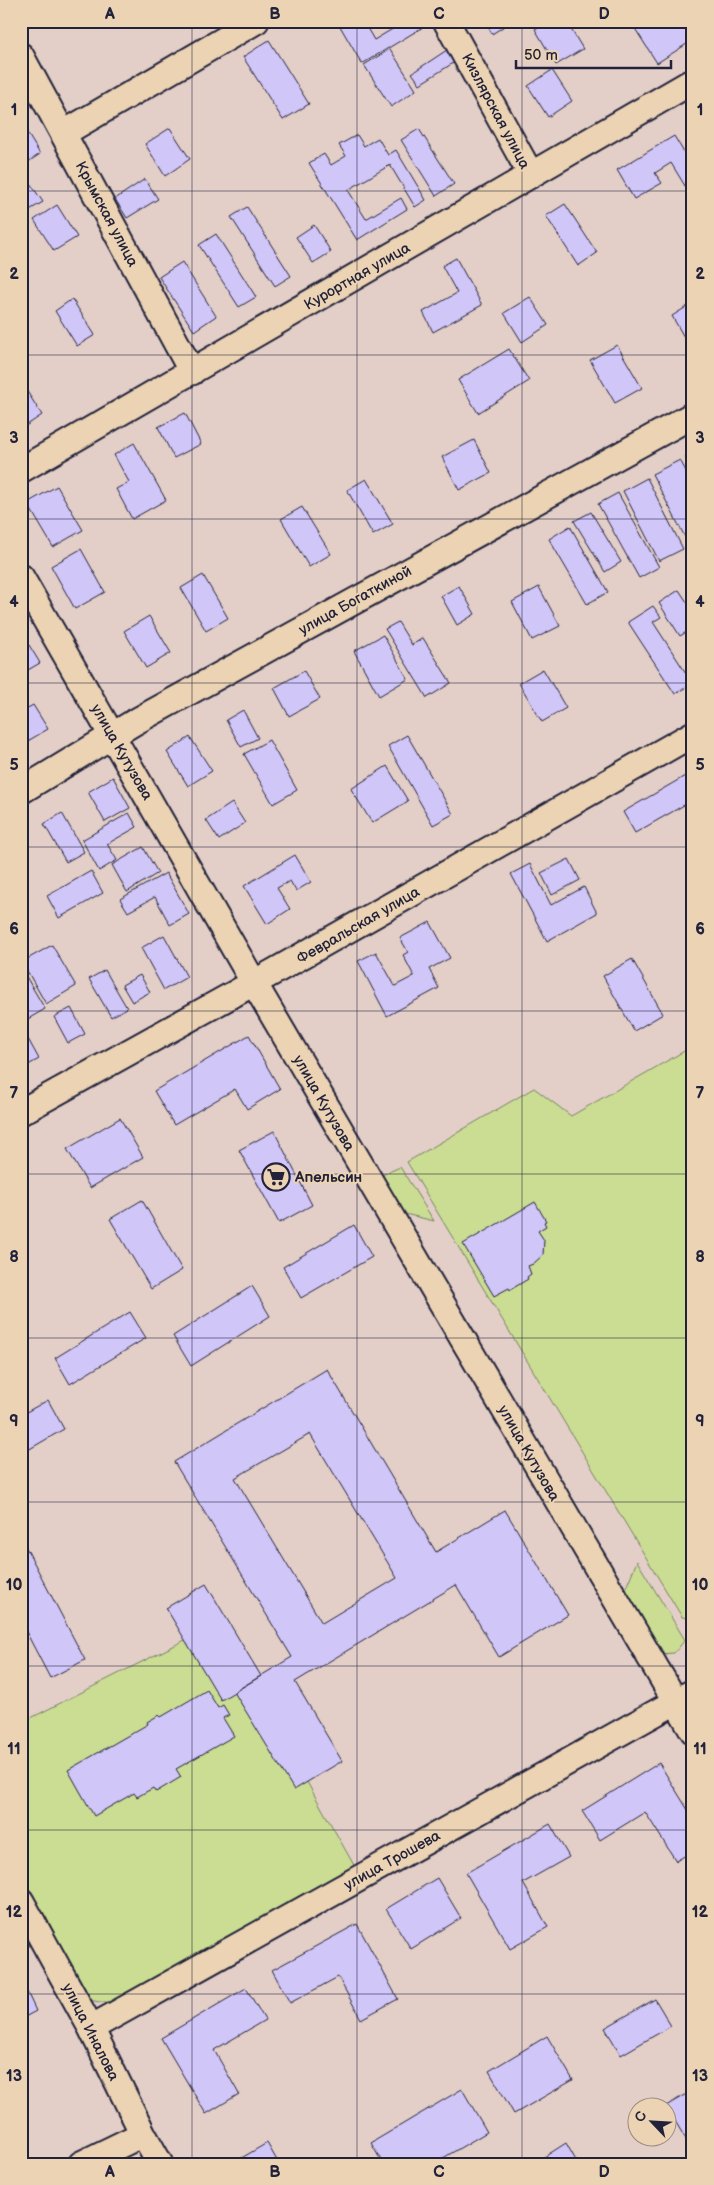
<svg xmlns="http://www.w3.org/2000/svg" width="714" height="2185" viewBox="0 0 714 2185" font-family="'Balsamiq Sans',sans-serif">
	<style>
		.green { fill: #cadd92; stroke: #768066 }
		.building { fill: #d0c6f8; stroke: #22223b; fill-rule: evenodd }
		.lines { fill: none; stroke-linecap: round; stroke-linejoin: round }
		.minor-casing { stroke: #22223b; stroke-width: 29 }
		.minor { stroke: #ebd3b3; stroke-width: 25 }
		.grid { fill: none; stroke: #22223b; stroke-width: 1; stroke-opacity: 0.55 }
		.labels { text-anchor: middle; stroke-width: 4; stroke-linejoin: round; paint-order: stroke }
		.street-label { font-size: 15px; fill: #22223b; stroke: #ebd3b3 }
		.poi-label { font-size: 15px; font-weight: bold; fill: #22223b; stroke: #ebd3b3; text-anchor: start }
		.neatline { fill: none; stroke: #22223b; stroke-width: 2 }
		.grid-label { font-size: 16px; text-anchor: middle; font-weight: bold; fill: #22223b }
	</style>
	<rect width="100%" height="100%" fill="#e3cfc8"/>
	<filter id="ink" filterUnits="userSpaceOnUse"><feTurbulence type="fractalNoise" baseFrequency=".02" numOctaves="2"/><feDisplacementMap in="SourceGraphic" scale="10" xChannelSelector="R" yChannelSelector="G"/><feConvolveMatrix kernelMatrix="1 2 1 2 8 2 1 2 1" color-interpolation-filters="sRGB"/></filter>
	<g filter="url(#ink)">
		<!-- green -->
		<path class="green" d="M693,1046V1619L682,1617L407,1162L534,1088L571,1116Z
			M400,1167L434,1221L405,1214L382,1175Z
			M637,1561L685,1640L674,1653L659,1654L625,1590Z
			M185,1640L233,1651L355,1867L116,2001C103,2003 92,2003 82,1995L21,1879V1723Z"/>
		<!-- building -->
		<path class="building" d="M337,21H363L374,40L406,21H433L362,64Z
			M485,21H512L492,34Z
			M549,21H566L583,49L556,65L535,29Z
			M643,21H685L693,34V40L657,63L634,27Z
			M269,40L309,104L283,120L243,57Z
			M450,48L458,60L420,84L412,73Z
			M390,49L416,90L391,107L364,65Z
			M552,70L572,101L548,117L528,86Z
			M21,123L40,154L25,164L21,157Z
			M170,128L190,159L165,176L145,144Z
			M419,129L454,184L436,196L401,140Z
			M357,135L364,146L378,138L388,155L396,150L426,200L415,207L390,165L348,190L366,219L401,198L407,209L357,240L309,163L324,154L331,165L346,156L339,145Z
			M674,136L693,167V199L671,163L655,173L662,183L634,199L617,170Z
			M21,170L43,202L21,215Z
			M145,179L158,199L127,218L115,199Z
			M565,204L597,253L578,266L546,216Z
			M57,205L77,237L54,251L34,220Z
			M247,207L291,276L275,286L231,217Z
			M314,225L331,252L313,263L296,237Z
			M216,234L256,297L239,307L199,245Z
			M456,258L482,305L433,332L423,312L457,293L442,266Z
			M182,262L216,316L194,331L159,277Z
			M530,297L548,325L522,342L504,313Z
			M72,299L95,335L77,346L55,311Z
			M688,306L693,314V353L672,316Z
			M617,345L642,388L615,403L590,360Z
			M509,349L529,381L478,413L458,380Z
			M21,382L42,415L21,429Z
			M185,413L201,444L174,458L158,427Z
			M474,440L491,473L459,490L442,457Z
			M134,443L166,500L132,519L116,489L129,482L114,455Z
			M693,453V472L685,457Z
			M680,460L693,484V533L685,537L652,474Z
			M647,478L683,549L659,561L623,491Z
			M366,479L393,524L373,535L347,490Z
			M57,486L83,530L53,547L27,503Z
			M618,493L659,567L639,578L598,504Z
			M302,507L331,554L309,567L281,519Z
			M591,512L621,562L605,572L574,521Z
			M570,526L608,592L587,604L549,539Z
			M81,549L105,592L75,609L51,566Z
			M203,575L228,618L206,631L181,588Z
			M459,586L475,614L457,625L441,596Z
			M539,587L560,626L532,640L512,602Z
			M679,590L693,611V628L680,636L659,603Z
			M653,606L661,617L653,622L686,673L693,668V683L675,694L628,622Z
			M149,616L171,653L146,668L124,631Z
			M398,622L412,645L423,638L451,683L427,698L385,629Z
			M383,635L408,679L379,696L354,651Z
			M29,645L40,663L21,674V650Z
			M543,669L566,708L542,722L519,683Z
			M304,671L320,699L289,716L274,688Z
			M33,705L48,729L21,745V712Z
			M243,710L258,738L241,747L226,720Z
			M407,735L453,814L433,825L388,746Z
			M190,737L212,771L188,786L167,752Z
			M269,740L297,790L273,804L244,754Z
			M387,766L408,801L372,823L351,789Z
			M692,772L693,800L635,833L623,812Z
			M113,777L130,808L105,822L88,792Z
			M232,803L245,823L219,840L206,820Z
			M62,813L84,852L66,862L44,824Z
			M129,813L137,827L107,844L117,860L99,871L82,840Z
			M143,847L158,873L127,892L112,865Z
			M295,855L311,882L296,891L290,881L277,888L290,909L267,924L244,886Z
			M569,859L580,880L552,895L541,873Z
			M530,864L551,905L584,887L597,913L547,941L511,874Z
			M91,871L103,893L59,918L47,896Z
			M166,873L189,914L170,925L155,897L128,912L120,899Z
			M430,922L450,958L429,969L439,988L387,1016L358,961L376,952L395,986L414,976L403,955L408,952L400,938Z
			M164,935L187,977L164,990L141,948Z
			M52,945L76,986L46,1004L22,962Z
			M632,959L663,1014L634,1031L603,976Z
			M21,968L45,1009L21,1023Z
			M105,970L127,1008L111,1017L89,979Z
			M140,975L150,992L132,1002L122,985Z
			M71,1008L85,1034L68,1043L54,1017Z
			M249,1035L280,1089L247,1109L235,1089L174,1125L154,1091Z
			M28,1039L39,1059L21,1069V1042Z
			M120,1118L143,1157L90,1188L67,1149Z
			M274,1131L312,1205L279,1223L239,1150Z
			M142,1200L182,1270L151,1289L110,1219Z
			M535,1202L546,1221L544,1222L546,1226L538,1231L544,1240L543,1255L533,1264L528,1266L531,1274L527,1277L528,1279L510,1290L509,1288L494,1296L463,1244Z
			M354,1225L372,1257L301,1298L283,1267Z
			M252,1286L270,1316L191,1366L173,1336Z
			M130,1312L146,1338L70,1384L55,1358Z
			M327,1369L436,1552L505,1510L568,1615L499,1657L456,1585L295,1682L342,1761L294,1790L234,1692L292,1657L174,1462ZM310,1434L397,1578L322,1623L235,1478Z
			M48,1400L64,1429L21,1454V1415Z
			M21,1538L85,1660L50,1678L21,1622Z
			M206,1584L261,1676L221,1700L166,1608Z
			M207,1690L218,1708L223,1705L229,1715L223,1718L234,1736L176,1769L181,1777L156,1792L153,1788L137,1797L134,1793L94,1816L68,1770L148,1724L147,1722L159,1715L161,1717Z
			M659,1763L693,1818V1851L676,1861L645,1812L600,1840L582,1811Z
			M550,1824L569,1857L523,1883L548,1927L510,1949L466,1873Z
			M437,1878L461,1918L411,1949L386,1909Z
			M357,1924L398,1999L361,2019L338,1977L290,2003L272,1970Z
			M246,1988L265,2020L214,2050L239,2094L206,2114L161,2038Z
			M27,1992L36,2011L21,2019V1995Z
			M655,1999L671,2026L621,2055L605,2028Z
			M547,2036L573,2080L514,2114L489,2071Z
			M462,2089L487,2132L433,2164H383L371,2143Z
			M693,2090V2151L666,2106Z
			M267,2143L279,2164H233V2163Z
			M566,2143L578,2164H543L541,2159Z"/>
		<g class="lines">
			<!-- minor casing -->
			<g class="minor-casing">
				<path id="minor" d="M446,21L531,175
					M21,56L192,372
					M64,133L256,21
					M21,470L693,81
					M21,577L254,983L693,1731
					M21,791L133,723L693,415
					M21,1112L277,970L693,734
					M21,1901L91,2028L143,2134L160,2164
					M91,2028L693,1692
					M81,2164L143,2134"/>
			</g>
			<!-- minor -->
			<use href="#minor" class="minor"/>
		</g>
	</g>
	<!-- grid -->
	<path class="grid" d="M192,21V2164M357,21V2164M522,21V2164M21,191H693M21,355H693M21,519H693M21,683H693M21,847H693M21,1011H693M21,1174H693M21,1338H693M21,1502H693M21,1666H693M21,1830H693M21,1994H693"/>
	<!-- icons -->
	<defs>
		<g id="supermarket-ring" transform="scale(1.4375)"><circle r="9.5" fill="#ebd3b3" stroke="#22223b" stroke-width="1.5"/><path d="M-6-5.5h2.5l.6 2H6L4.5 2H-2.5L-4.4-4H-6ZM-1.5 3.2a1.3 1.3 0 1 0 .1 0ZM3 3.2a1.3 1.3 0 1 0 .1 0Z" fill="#22223b"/></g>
	</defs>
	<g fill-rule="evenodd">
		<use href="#supermarket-ring" x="276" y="1177"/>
	</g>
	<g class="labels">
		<!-- street labels -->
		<g class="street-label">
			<text transform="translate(496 111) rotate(62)" y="5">Кизлярская улица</text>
			<text transform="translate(107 214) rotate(62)" y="5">Крымская улица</text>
			<text transform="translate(357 276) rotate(-30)" y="5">Курортная улица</text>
			<text transform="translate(355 600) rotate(-29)" y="5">улица Богаткиной</text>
			<text transform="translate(122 752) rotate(60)" y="5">улица Кутузова</text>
			<text transform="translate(358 925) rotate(-30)" y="5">Февральская улица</text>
			<text transform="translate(324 1103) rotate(60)" y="5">улица Кутузова</text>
			<text transform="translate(529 1453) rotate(60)" y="5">улица Кутузова</text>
			<text transform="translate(392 1860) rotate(-29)" y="5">улица Трошева</text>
			<text transform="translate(91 2032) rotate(63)" y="5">улица Иналова</text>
		</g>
		<!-- poi labels -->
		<g class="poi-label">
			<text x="295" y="1182">Апельсин</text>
		</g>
	</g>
	<!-- margin -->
	<rect width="714" height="2185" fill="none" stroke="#ebd3b3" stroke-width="55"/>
	<!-- north arrow -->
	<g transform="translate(652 2122) rotate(295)"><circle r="24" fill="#ebd3b3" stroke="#9b8c83"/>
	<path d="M0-4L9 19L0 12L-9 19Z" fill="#22223b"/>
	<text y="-8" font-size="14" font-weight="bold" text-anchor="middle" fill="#22223b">С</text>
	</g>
	<!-- scale -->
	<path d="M516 60v8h155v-8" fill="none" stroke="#22223b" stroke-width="2.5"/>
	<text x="524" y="60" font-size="15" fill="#22223b" stroke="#ebd3b3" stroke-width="4" paint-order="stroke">50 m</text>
	<rect x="28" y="28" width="658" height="2130" class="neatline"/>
	<g class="grid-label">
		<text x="110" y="19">A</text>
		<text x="275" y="19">B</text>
		<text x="439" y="19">C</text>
		<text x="604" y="19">D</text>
		<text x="14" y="115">1</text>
		<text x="700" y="115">1</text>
		<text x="14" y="279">2</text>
		<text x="700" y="279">2</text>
		<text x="14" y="443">3</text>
		<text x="700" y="443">3</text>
		<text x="14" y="607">4</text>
		<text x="700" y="607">4</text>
		<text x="14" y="770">5</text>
		<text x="700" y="770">5</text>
		<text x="14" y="934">6</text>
		<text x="700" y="934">6</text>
		<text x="14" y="1098">7</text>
		<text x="700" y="1098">7</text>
		<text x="14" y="1262">8</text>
		<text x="700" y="1262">8</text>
		<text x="14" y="1426">9</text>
		<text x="700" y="1426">9</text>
		<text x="14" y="1590">10</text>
		<text x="700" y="1590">10</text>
		<text x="14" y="1754">11</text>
		<text x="700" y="1754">11</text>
		<text x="14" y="1917">12</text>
		<text x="700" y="1917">12</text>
		<text x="14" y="2081">13</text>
		<text x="700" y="2081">13</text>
		<text x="110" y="2177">A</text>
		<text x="275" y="2177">B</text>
		<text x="439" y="2177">C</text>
		<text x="604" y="2177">D</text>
	</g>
</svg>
